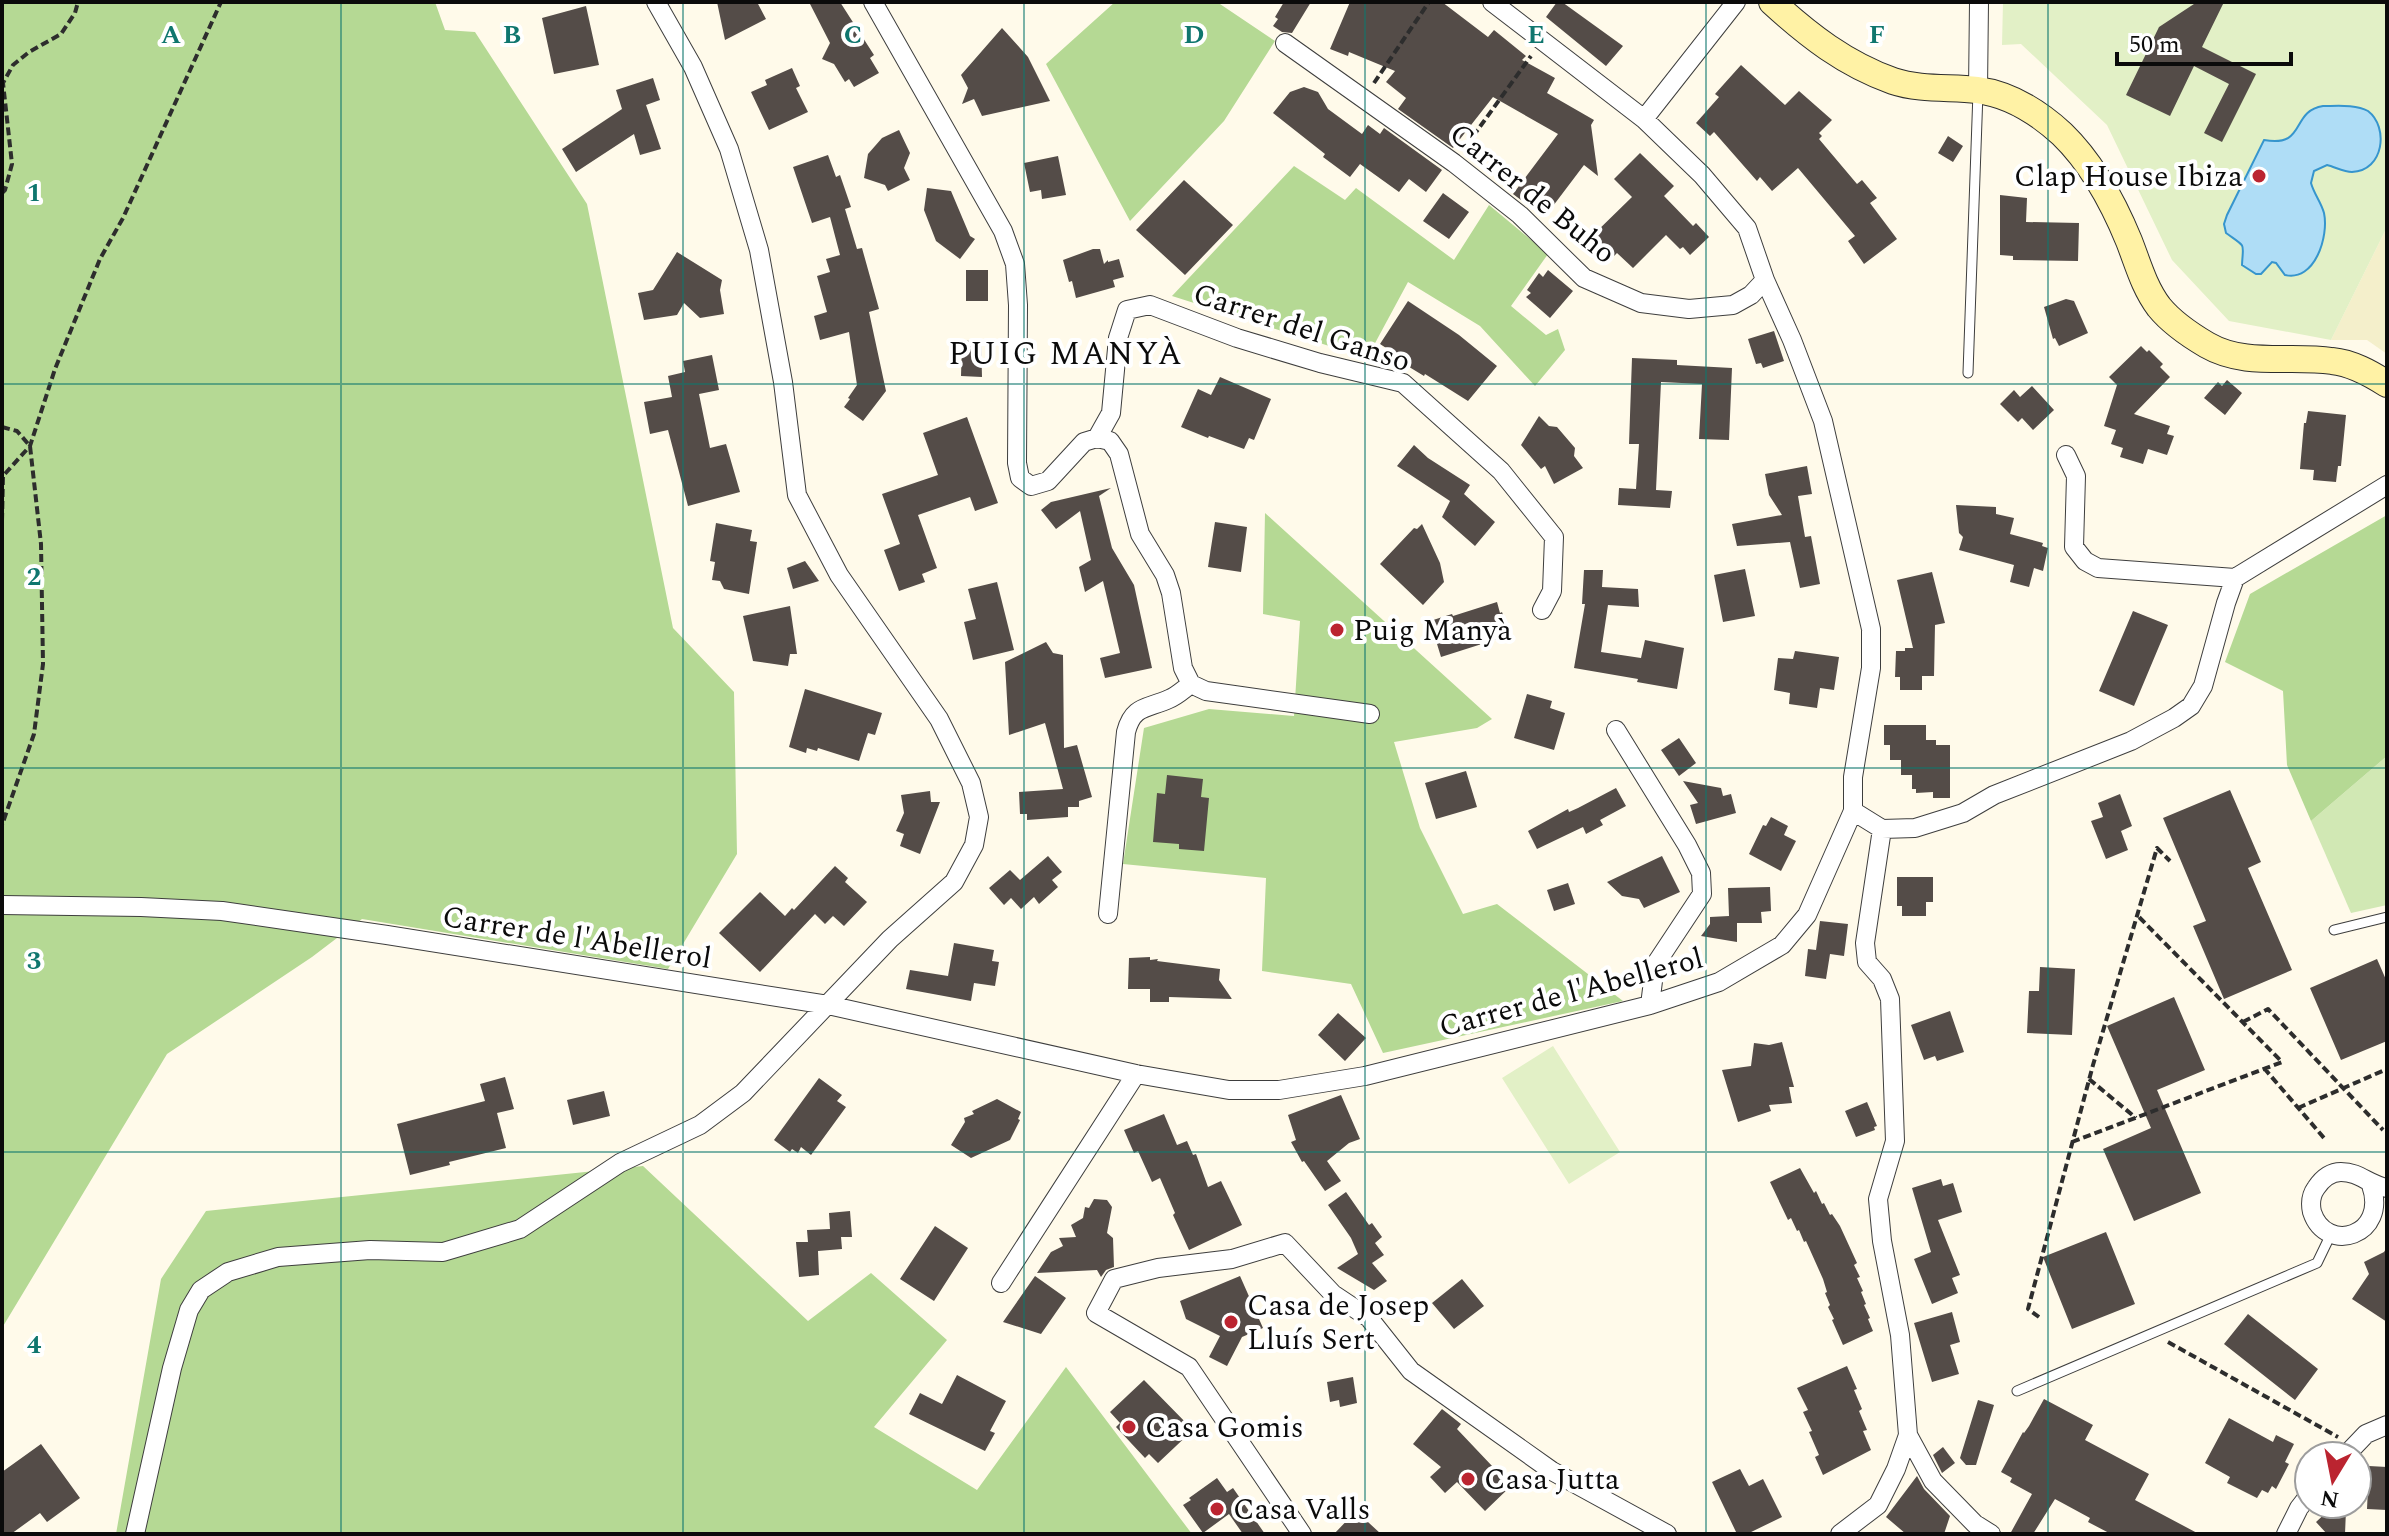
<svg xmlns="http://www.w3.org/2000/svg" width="2389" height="1536" viewBox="0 0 2389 1536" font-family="Spectral,serif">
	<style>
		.farmland { fill: #f4efcb }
		.green { fill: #d1e8b4 }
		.forest { fill: #b5d994 }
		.pitch { fill: #e2f0c6 }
		.water { fill: #afddf6; stroke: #3695cd; stroke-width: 2 }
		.building { fill: #544c48 }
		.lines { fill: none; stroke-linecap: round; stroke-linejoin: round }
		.lane-casing { stroke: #3e3e3e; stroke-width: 11 }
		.street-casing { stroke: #3e3e3e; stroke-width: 20 }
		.secondary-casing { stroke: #2d2d2d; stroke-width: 28 }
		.path { stroke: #2d2d2d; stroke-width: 4; stroke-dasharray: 8 4; stroke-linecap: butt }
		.lane { stroke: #fff; stroke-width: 9 }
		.street { stroke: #fff; stroke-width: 18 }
		.secondary { stroke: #fff2a5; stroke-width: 26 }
		.grid { fill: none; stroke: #0f766e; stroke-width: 2; stroke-opacity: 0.55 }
		.poi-dot { fill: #bb2430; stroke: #fff; stroke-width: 3 }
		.labels { text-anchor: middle; stroke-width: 8; stroke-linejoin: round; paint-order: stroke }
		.poi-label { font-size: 30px; fill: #0b0b0b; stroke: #fff; text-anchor: start }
		.street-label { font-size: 30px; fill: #0b0b0b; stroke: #fff }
		.neighbourhood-label { font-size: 32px; letter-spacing: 2px; fill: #0b0b0b; stroke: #fff }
		.grid-label { font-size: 26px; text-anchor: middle; font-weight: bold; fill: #0f766e; stroke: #fff; stroke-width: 8; stroke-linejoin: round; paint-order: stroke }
	</style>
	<rect width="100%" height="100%" fill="#fffaea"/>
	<!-- farmland -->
	<path class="farmland" d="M2387,227V354L2367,340H2331Z"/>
	<!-- green -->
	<path class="green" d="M2387,756V905L2351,913L2311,821Z"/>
	<!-- forest -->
	<path class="forest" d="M2,2H435L445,30L475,32L587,204L673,628L734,692L737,854L668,969L362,919L312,957L167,1054L2,1328Z
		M1115,2H1217L1275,41L1224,121L1130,221L1046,64Z
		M1294,166L1345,200L1356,188L1454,260L1489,205L1548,254L1511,306L1546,335L1558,329L1565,350L1535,386L1480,326L1408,282L1367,358L1172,296Z
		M1265,513L1492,719L1477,728L1394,742L1420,828L1463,914L1497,904L1623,1001L1383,1053L1351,984L1262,971L1266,878L1123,864L1144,728L1209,709L1294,716L1300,621L1263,614Z
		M2387,515V756L2311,821L2287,765L2283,691L2225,662L2250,594Z
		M643,1166L808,1321L871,1273L947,1340L874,1427L977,1490L1066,1367L1192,1534H116L161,1279L206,1211Z"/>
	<!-- pitch -->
	<path class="pitch" d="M2003,2H2387V227L2331,340L2229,321L2172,260L2107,125L2021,44L2002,45Z
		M1553,1046L1620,1152L1569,1184L1502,1078Z"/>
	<!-- water -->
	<path class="water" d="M2323,106C2336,106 2356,104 2368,111C2389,127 2384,171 2352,172C2344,172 2335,167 2327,165L2314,171L2311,183C2314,194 2321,202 2324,213C2329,236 2315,282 2285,275L2276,263L2272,262L2261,274H2256L2242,265C2243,242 2247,248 2226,233L2224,224L2227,215L2264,140C2307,148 2290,111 2323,106Z"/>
	<!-- building -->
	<path class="building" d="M717,2H757L766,19L725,40Z
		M809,2H840L874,55L870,58L879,73L854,87L849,79L845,82L834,64L822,59L830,43Z
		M1284,2H1311L1292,33L1282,32L1273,26L1278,19L1275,17Z
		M1350,2H1442L1488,37L1494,30L1526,56L1522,60L1555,78L1547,93L1594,120L1591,125L1598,176L1584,165L1553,206L1538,195L1529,206L1513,194L1558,134L1493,97L1453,148L1398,109L1406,98L1386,82L1395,71L1349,52L1348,56L1330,49Z
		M1557,2H1562L1623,46L1606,66L1546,17Z
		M2197,2H2224L2202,47L2256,74L2222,142L2204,133L2229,84L2194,66L2170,116L2126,95L2159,27Z
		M586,6L599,65L554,74L542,18Z
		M1002,28L1028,57L1050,101L982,116L974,99L962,104L968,88L961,75Z
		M1741,65L1785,105L1799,91L1832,120L1819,133L1822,136L1819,139L1857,184L1862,180L1877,198L1870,203L1897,239L1864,264L1848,241L1855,236L1798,168L1772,191L1760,177L1757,181L1714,132L1710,136L1696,123L1719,97L1715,94Z
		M792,68L800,86L796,88L808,112L769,130L751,92L767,85L765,80Z
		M653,78L660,100L646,105L661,149L640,155L634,134L576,172L562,149L622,109L616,90Z
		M1304,87L1318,92L1328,109L1362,134L1368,125L1380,134L1384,128L1442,170L1426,192L1409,179L1399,192L1360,164L1350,177L1323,157L1325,154L1273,113L1290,92Z
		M899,130L910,153L904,168L910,180L888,191L885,185L864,178L868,154L882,138Z
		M1948,136L1963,146L1953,162L1938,153Z
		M1640,153L1674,186L1664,196L1693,226L1696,223L1709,237L1690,255L1683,247L1680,249L1666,235L1633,268L1617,253L1611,259L1590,238L1632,197L1614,179Z
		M828,155L836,177L840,175L851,207L845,209L857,249L862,248L879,309L869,312L886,391L863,421L844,407L850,399L848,398L857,385L849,332L820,340L814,316L827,312L817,276L830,272L826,259L840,255L830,217L812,223L793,167Z
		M1058,156L1066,195L1042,199L1041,190L1030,192L1024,163Z
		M1184,180L1233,225L1185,275L1136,230Z
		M927,188L951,191L970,236L975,239L960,259L936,241L924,210Z
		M1443,193L1469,212L1449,239L1423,221Z
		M2000,195L2027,198L2026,222L2079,223L2078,261L2013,260V256L2000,255Z
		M1093,249H1100L1104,264L1108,260V262L1119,259L1124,277L1113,280L1115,287L1076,298L1072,281L1069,282L1063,260Z
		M677,252L722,280L720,290L724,314L700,318L684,303L677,315L644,320L638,293L653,290Z
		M966,270H988V301H966Z
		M1548,270L1573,291L1550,318L1526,297L1531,293L1527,290L1539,273L1543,277Z
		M2066,299L2074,301L2088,333L2059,346L2055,338L2053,339L2044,307Z
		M1408,301L1459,335L1497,366L1468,401L1425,374L1424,376L1401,362L1403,359L1380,344Z
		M1774,331L1784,361L1763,368L1761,363L1756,364L1748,339Z
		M981,340L982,377L961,376L962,341Z
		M2141,346L2147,352L2149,350L2163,364L2160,367L2170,377L2134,414L2170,426L2167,434L2174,436L2167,455L2148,449L2143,464L2120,457L2123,448L2111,444L2116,430L2104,426L2117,385L2109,377Z
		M712,355L719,390L699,394L710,448L726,444L740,492L688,506L668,430L650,434L644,402L672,397L668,376L685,372L683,361Z
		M1632,358L1677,360V365L1732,368L1729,440L1699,439L1702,384L1661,382L1656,490L1672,491L1670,508L1618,505L1619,488L1636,489L1639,444H1629Z
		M1220,377L1271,399L1254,440L1249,438L1244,449L1209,436L1208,438L1181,427L1198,389L1211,395Z
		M2227,380L2242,393L2225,415L2204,398L2218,382L2222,386Z
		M2032,386L2054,410L2033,430L2022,418L2018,422L2000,404L2014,390L2020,397Z
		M2308,411L2346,415L2341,466H2338L2336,482L2313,480L2314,470L2300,469L2304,423H2306Z
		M1539,416L1549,426L1557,427L1575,448L1574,456L1583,468L1554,484L1545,466L1541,469L1521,445Z
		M967,417L998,503L975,511L970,497L918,515L937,568L922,574L925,582L899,591L884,550L900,544L882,494L938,475L923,433Z
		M1414,445L1428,458L1470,485L1464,494L1495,522L1475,546L1442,517L1450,501L1397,466Z
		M1807,466L1812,494L1798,496L1805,537L1811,536L1820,584L1800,588L1790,542L1737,546L1732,524L1782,515L1769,495L1765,474Z
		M1111,488L1099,496L1112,548L1134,585L1152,668L1105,678L1100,658L1120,653L1103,581L1085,592L1079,567L1091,560L1080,511L1056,529L1041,510L1051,502Z
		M1956,505L1996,507V514L2014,518L2010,534L2043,543L2042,546L2048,548L2043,571L2034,568L2029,587L2010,582L2014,565L1959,550L1963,537L1959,533Z
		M1215,522L1247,527L1241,572L1208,567Z
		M716,523L752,530L750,541L757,542L749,594L724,589L720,581L712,580L715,562L710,561Z
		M1422,524L1440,563L1444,582L1423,605L1380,564L1414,528L1417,529Z
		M805,561L819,581L793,589L787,568Z
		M1745,569L1755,616L1723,622L1714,575Z
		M1584,570H1603L1602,587L1638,589L1639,607L1608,605L1601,652L1641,658L1645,640L1684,648L1677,689L1637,682L1638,679L1574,668L1585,604H1582Z
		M1932,572L1945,623L1935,625L1934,676H1922V690H1900V677H1895L1896,651H1905V648H1913L1897,580Z
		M997,582L1014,650L973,660L964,622L976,619L968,589Z
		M1497,602L1500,613L1502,612L1510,635L1441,657L1430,621L1452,614L1453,616Z
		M790,606L797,654H790L788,666L753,661L743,616Z
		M2133,611L2168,625L2134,706L2099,691Z
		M1046,642L1053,653L1063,655L1064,748L1077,745L1092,797L1079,801V807H1068V817L1027,820V814H1020L1019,792L1063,789L1045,723L1009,735L1005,662Z
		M1795,651L1839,657L1834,690L1820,688L1817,708L1789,704L1790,693L1774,690L1778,658L1793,659Z
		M805,689L882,713L875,735L868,733L859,761L818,748L817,751L807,748L806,753L789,747Z
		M1527,694L1552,701L1550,708L1565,713L1554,750L1514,738Z
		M1884,725H1926V740H1936V745H1950V798H1933V792L1916,793V789H1912V775H1901V760H1890V745H1884Z
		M1679,738L1696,763L1679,776L1661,750Z
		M1466,771L1477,807L1436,819L1425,783Z
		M1167,775L1203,779L1201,797L1209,798L1204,851L1179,849V844L1153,842L1157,793L1165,794Z
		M1683,781L1721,788L1723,796L1731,794L1736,813L1696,824L1690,805L1698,803Z
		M1616,788L1626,806L1600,820L1603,825L1586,834L1583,827L1537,849L1528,831L1568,809L1569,812L1578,808Z
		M2230,790L2261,862L2248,868L2292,970L2224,999L2193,926L2206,921L2163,818Z
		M930,791L931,802H940L920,854L900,846L904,834L896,831L904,813L901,795Z
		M2120,794L2132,826L2121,831L2128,850L2106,859L2091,821L2103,817L2098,803Z
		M1771,817L1788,826L1784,835L1796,841L1781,871L1749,854L1763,825L1766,826Z
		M1048,856L1062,872L1052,880L1058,887L1039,904L1034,897L1021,909L1011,898L1004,905L989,888L1010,870L1020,880Z
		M1662,856L1680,892L1644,908L1639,899L1622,896L1607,882Z
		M835,866L848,878L845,882L867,902L844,926L833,916L825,924L815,914L760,972L719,933L760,892L785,916L792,908L794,910Z
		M1897,877H1933V902H1926V916H1902V906H1897Z
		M1568,883L1575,904L1554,911L1547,890Z
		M1770,887L1771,911L1761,912L1762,923H1737V942L1701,936L1710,924V917L1729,916L1728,888Z
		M1820,921L1848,924L1844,956L1830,954L1826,979L1805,976L1808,949L1816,950Z
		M954,943L994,950L992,961L999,962L995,986L974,983L971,1001L906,989L910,970L948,976Z
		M1150,957V960L1158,959L1157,961L1220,969L1219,980L1232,999L1169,997V1002H1150V989H1128L1129,958Z
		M2377,959L2387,982V1041L2341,1060L2310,988Z
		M2040,967L2075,969L2072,1035L2027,1033L2029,991H2039Z
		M2174,997L2205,1070L2157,1090L2201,1193L2134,1221L2103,1149L2151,1128L2107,1026Z
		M1950,1011L1964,1052L1937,1061L1935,1056L1924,1060L1911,1025Z
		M1338,1013L1366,1038L1345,1061L1318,1035Z
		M1782,1042L1794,1087H1789L1792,1103L1769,1105L1771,1111L1738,1122L1722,1070L1751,1066L1754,1043L1769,1045Z
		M505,1077L514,1109L497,1113L506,1148L449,1162L450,1165L410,1175L397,1124L485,1101L480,1084Z
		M819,1078L842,1095L837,1101L846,1107L811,1155L801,1147L798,1153L792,1149L790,1152L774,1140Z
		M604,1091L610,1116L573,1125L567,1100Z
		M1341,1095L1360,1139L1349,1143L1327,1161L1341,1181L1325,1191L1304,1161L1302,1162L1291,1142L1296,1140L1288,1115Z
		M997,1099L1021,1112L1018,1119L1020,1120L1010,1140L971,1158L951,1145L965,1122L964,1118L974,1114L972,1111Z
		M1867,1102L1877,1126L1874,1127L1875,1130L1856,1137L1845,1111Z
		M1164,1114L1177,1145L1187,1141L1193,1155L1196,1154L1208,1187L1221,1181L1242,1225L1189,1250L1173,1215L1175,1213L1160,1178L1152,1182L1138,1151L1134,1153L1124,1130Z
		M1800,1168L1814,1193L1816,1191L1822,1204L1824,1203L1830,1215L1832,1214L1840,1226L1857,1263L1854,1265L1860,1277L1857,1278L1863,1291L1861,1292L1866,1304L1864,1305L1870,1318L1868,1319L1873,1331L1843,1345L1832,1320L1834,1319L1828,1307L1830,1305L1825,1293L1827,1292L1823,1279L1806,1241L1804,1242L1799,1230L1797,1231L1791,1218L1788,1220L1770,1182Z
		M1941,1179L1943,1186L1953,1183L1962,1212L1938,1220L1960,1275L1952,1278L1958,1293L1932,1304L1914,1259L1931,1252L1912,1188Z
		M1346,1192L1369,1225L1372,1223L1382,1237L1375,1243L1384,1255L1372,1263L1387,1281L1374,1290L1337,1268L1358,1254L1351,1238L1328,1205Z
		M1094,1199L1107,1200L1112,1207L1107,1233L1113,1238L1114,1267L1106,1270L1101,1277L1097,1270L1037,1273L1051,1252L1063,1246L1059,1238L1076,1237L1071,1225L1083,1218L1085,1207L1089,1208Z
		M850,1211L852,1237H841L842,1249L818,1251L819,1275L799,1277L796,1242H808L807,1230L830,1229L829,1213Z
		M935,1226L968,1248L934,1301L900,1279Z
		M2106,1232L2135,1304L2072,1329L2043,1257Z
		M2387,1247V1322L2352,1299L2369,1274L2364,1262L2384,1252Z
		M1035,1276L1066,1298L1041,1334L1003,1322Z
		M1240,1276L1263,1328L1242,1337L1227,1366L1209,1357L1220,1336L1186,1319L1180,1301Z
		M1462,1279L1484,1306L1454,1329L1432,1303Z
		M1952,1312L1960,1342L1950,1345L1959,1374L1932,1382L1914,1323Z
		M2248,1314L2318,1369L2295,1400L2224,1344Z
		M1847,1366L1857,1389L1854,1390L1862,1409L1859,1411L1867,1430L1863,1431L1871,1450L1823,1475L1815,1457L1819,1455L1809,1432L1812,1431L1803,1412L1808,1410L1797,1388Z
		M957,1375L1006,1401L990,1431L995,1433L985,1451L909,1414L920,1393L942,1404Z
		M1353,1377L1357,1403L1340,1407L1339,1400L1330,1402L1327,1382Z
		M1144,1380L1193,1430L1158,1463L1149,1454L1145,1458L1116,1427L1120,1423L1110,1412Z
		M2044,1399L2093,1425L2085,1440L2149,1474L2135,1500L2199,1534H2111L2088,1522L2090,1518L2055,1499L2033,1534H2010L2032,1494L2010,1482L2012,1478L2001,1472L2023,1432L2024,1433L2029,1426Z
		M1978,1400L1994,1405L1976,1465H1966L1960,1458Z
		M1442,1409L1461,1424L1457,1429L1511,1486L1485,1511L1457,1482L1445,1493L1430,1477L1441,1467L1413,1444Z
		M2229,1418L2273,1442L2276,1435L2294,1444L2285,1462L2289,1464L2276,1489L2272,1486L2268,1493L2262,1490L2257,1498L2227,1483L2230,1477L2205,1463Z
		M41,1444L80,1498L47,1522L40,1513L11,1534H2V1472Z
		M1943,1447L1955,1463L1942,1473L1933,1455Z
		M2369,1466L2387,1467V1510L2367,1509Z
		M1740,1469L1749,1486L1763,1479L1782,1517L1747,1534H1737L1712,1482Z
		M1917,1476L1924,1489L1950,1516L1944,1534H1906L1886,1517Z
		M1217,1478L1227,1492L1233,1488L1265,1534H1243L1229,1514L1203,1533L1183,1505L1191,1500L1189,1498Z
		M2330,1509L2346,1510L2345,1534H2327L2316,1522Z
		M1356,1511L1381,1534H1334Z"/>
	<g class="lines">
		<!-- lane casing -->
		<g class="lane-casing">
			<path id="lane" d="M1968,373L1978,92
				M2334,930L2387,917
				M2017,1391L2317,1263L2331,1234"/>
		</g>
		<!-- street casing -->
		<g class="street-casing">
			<path id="street" d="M873,2L1003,231L1015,264L1018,305L1017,463L1020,478L1031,486L1048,481L1084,442L1097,438L1110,441L1119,454L1140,534L1165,575L1171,593L1183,668L1191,684C1184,689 1177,696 1169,699C1147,709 1133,705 1126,732L1108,914
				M1285,43L1454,163L1520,215L1584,278L1641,303L1689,309L1733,305L1751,295L1765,280
				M1978,90L1979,2
				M1644,119L1736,2
				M1097,438L1111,413L1118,338L1127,310L1150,305L1237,338L1320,363L1403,383L1501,471L1554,537L1552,591L1542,610
				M2066,455L2076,476L2074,547L2085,561L2098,568L2235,578L2387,485
				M1191,684L1206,691L1370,714
				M1616,730L1687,845L1701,873L1702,894L1655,965L1650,1005
				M1853,811L1882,829L1915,828L1963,813L1994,795L2131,741L2174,718L2191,706L2203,686L2226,603L2235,578
				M2,905L141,907L222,911L387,935L828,1005L1136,1074L1229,1090H1279L1365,1076L1650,1005L1719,982L1782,945L1807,915L1853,811V777L1871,668V629L1823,421L1792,340L1765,280L1747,228L1702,175L1644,119L1492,2
				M2371,1185C2389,1236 2326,1255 2312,1212C2310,1203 2311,1195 2316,1188C2322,1179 2330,1172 2341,1172C2360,1172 2367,1184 2387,1188
				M1001,1283L1136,1074
				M1908,1435L1933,1481L1975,1524L1991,1534
				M2345,1456L2366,1434L2387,1425
				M135,1534L172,1368L189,1310L201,1290L228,1272L278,1257L370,1250L443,1252L520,1229L620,1163L700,1125L743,1093L890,939L954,882L974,845L979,817L971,783L939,719L839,575L797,495L783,382L759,250L729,149L693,67L656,2
				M1302,1534L1189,1367L1096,1313L1114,1279L1158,1268L1232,1259L1285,1243L1333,1294L1369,1318L1411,1371L1552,1471L1667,1534
				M1840,1534L1878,1505L1896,1469L1908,1435L1900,1335L1882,1241L1878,1199L1895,1141L1890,999L1882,979L1867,962L1865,943L1882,829
				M2286,1534L2299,1508L2309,1495"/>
		</g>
		<!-- secondary casing -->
		<g class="secondary-casing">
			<path id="secondary" d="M1772,2C1808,35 1845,64 1893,81C1920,90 1949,87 1977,90C2009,94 2038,112 2062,134C2093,164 2113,202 2129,241C2138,264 2144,287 2159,307C2172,323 2190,335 2207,345C2245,367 2290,355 2332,361C2352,363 2370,373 2387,384"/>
		</g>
		<!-- path -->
		<path class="path" d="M1374,83L1429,2
			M1466,146L1531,56
			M2,193L5,190L12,164L3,83L13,65L29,52L61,34L75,13L78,2
			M2,427L17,431L30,446L41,544L43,664L34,734L2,825
			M2,521L3,476L30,446L55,369L100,259L123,218L221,2
			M2243,1022L2268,1009L2383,1130
			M2264,1068L2324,1138
			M2089,1079L2136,1118
			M2298,1108L2387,1069
			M2072,1142L2282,1062L2138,916
			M2039,1317L2028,1309L2093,1065L2157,848L2170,861
			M2168,1342L2338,1437"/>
		<!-- lane -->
		<use href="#lane" class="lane"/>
		<!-- street -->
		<use href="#street" class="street"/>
		<!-- secondary -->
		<use href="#secondary" class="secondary"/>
	</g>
	<!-- grid -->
	<path class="grid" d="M341,2V1534M683,2V1534M1024,2V1534M1365,2V1534M1706,2V1534M2048,2V1534M2,384H2387M2,768H2387M2,1152H2387"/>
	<!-- markers -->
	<g class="poi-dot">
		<circle cx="2259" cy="176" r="8"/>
		<circle cx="1337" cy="630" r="8"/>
		<circle cx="1231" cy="1322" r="8"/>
		<circle cx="1129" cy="1427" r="8"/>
		<circle cx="1468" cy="1479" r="8"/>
		<circle cx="1217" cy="1509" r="8"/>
	</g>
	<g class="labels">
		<!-- poi labels -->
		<g class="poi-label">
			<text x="2243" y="186" text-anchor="end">Clap House Ibiza</text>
			<text x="1353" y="640">Puig Manyà</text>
			<text x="1247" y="1315">Casa de Josep<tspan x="1247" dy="34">Lluís Sert</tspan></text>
			<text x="1145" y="1437">Casa Gomis</text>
			<text x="1484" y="1489">Casa Jutta</text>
			<text x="1233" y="1519">Casa Valls</text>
		</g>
		<!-- street labels -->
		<g class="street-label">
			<text transform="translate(1533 193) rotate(39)" y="10">Carrer de Buho</text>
			<text transform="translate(1302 327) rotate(18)" y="10">Carrer del Ganso</text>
			<text transform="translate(577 937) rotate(9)" y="10">Carrer de l'Abellerol</text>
			<text transform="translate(1571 992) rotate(-15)" y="10">Carrer de l'Abellerol</text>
		</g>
		<!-- neighbourhood labels -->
		<g class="neighbourhood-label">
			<text x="1066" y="364">PUIG MANYÀ</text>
		</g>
	</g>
	<g class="grid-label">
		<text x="171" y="43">A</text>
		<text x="512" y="43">B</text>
		<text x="853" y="43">C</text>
		<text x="1194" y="43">D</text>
		<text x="1536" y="43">E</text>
		<text x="1877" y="43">F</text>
		<text x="34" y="201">1</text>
		<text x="34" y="585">2</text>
		<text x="34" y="969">3</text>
		<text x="34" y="1353">4</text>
	</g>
	<!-- border -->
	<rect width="2389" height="1536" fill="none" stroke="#0b0b0b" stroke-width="8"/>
	<!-- north arrow -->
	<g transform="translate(2333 1480) rotate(190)"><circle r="38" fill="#ffffff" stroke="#9d9d9d" stroke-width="2"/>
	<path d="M0-6L14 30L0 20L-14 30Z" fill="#bb2430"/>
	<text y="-12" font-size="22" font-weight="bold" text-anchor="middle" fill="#0b0b0b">N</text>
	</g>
	<!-- scale -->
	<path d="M2117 52v12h174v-12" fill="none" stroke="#0b0b0b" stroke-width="4"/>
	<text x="2129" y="52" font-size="24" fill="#0b0b0b" stroke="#ffffff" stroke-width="6" paint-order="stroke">50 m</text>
</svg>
